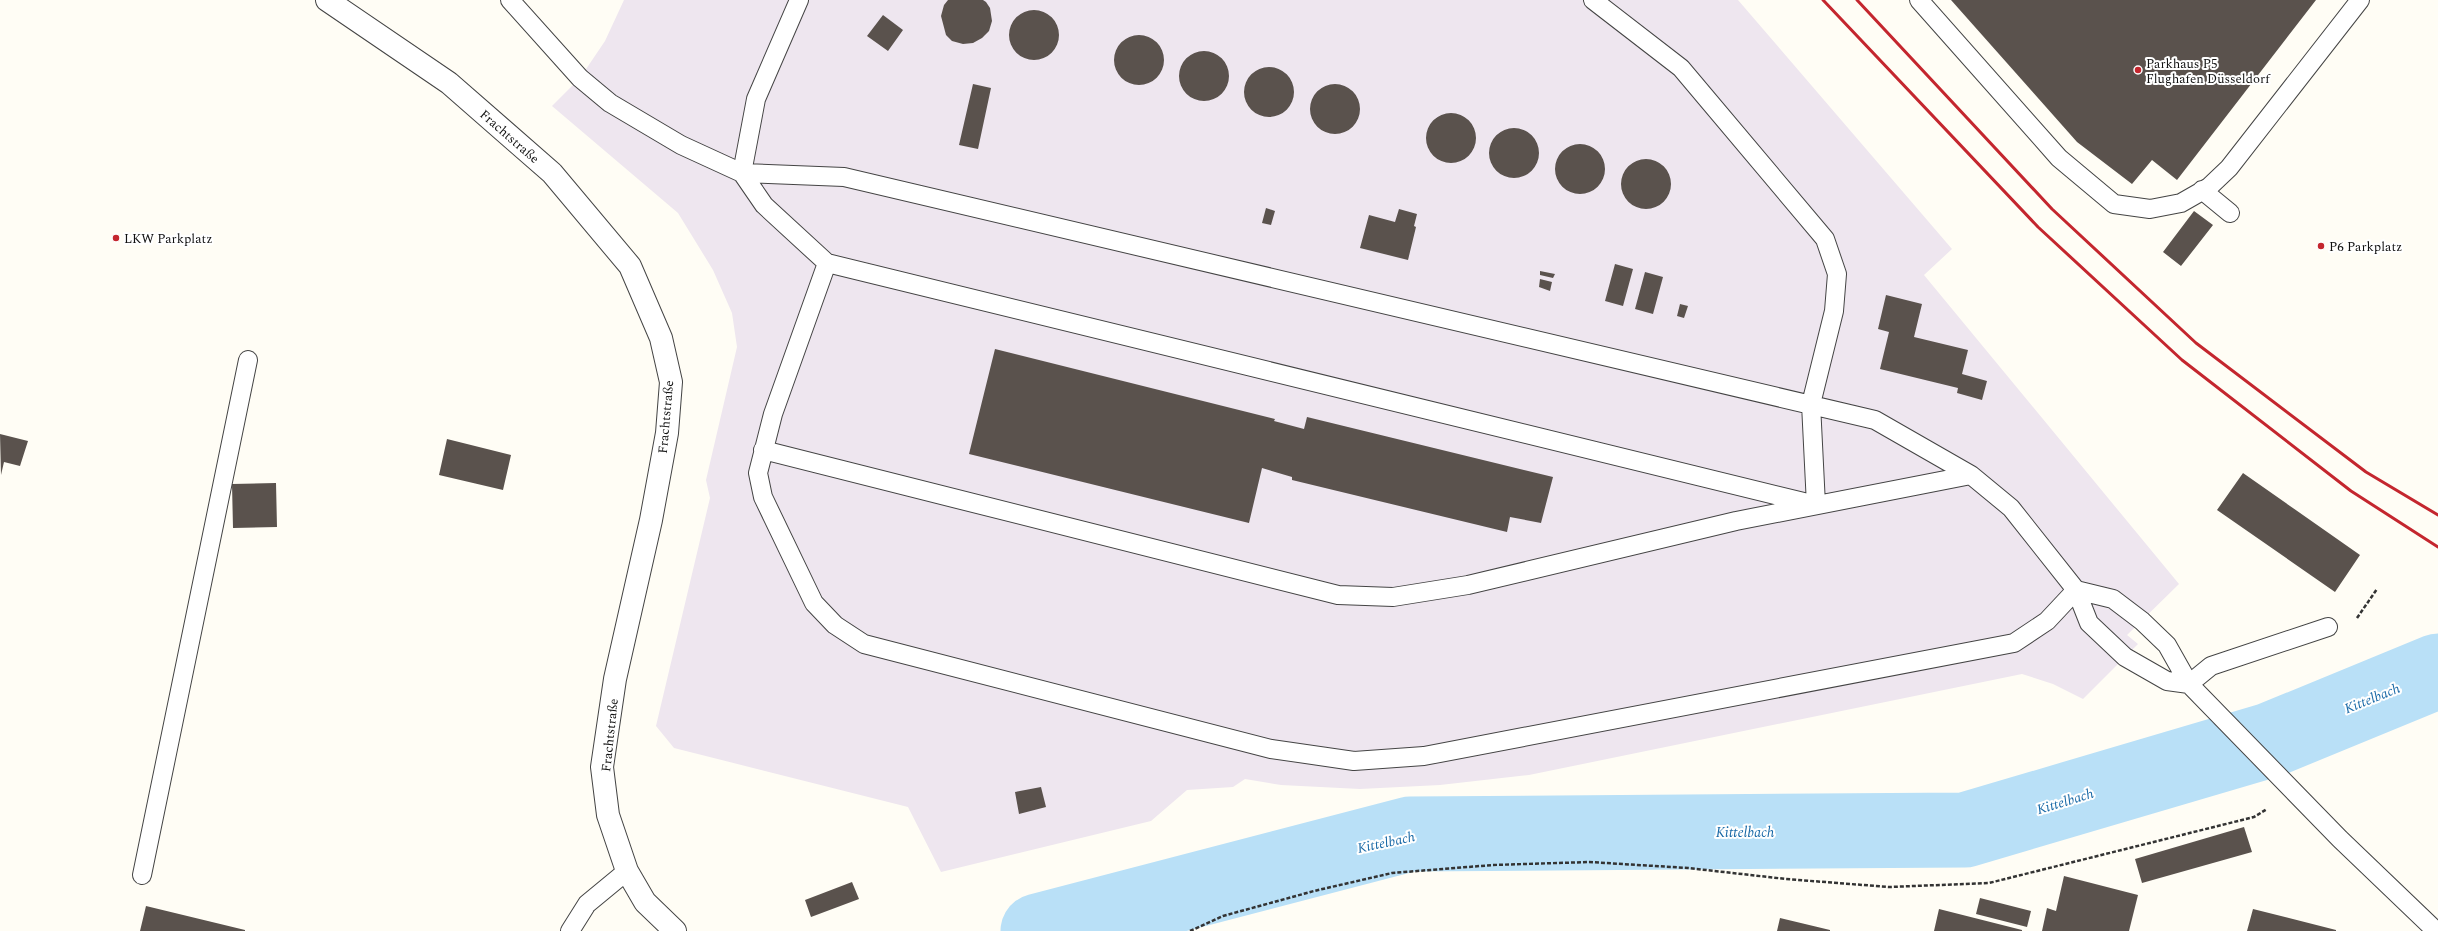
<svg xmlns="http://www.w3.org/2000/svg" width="2438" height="931" viewBox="0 0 2438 931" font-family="Spectral,serif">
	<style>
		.industrial { fill: #eee6ef }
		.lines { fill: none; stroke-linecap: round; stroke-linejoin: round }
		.river { stroke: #b9e0f7; stroke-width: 75 }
		.building { fill: #5a524d }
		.lane-casing { stroke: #444; stroke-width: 20 }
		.street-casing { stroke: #444; stroke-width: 24 }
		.path { stroke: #333; stroke-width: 2.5; stroke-dasharray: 4 2; stroke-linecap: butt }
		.lane { stroke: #fff; stroke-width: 18 }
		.street { stroke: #fff; stroke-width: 22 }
		.rail { stroke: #c4262e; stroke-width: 3 }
		.poi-dot { fill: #c4262e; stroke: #fff; stroke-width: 1.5 }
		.labels { text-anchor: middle; stroke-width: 4; stroke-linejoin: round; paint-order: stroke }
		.poi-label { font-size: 13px; fill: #111; stroke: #fff; text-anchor: start }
		.street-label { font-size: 13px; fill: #111; stroke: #fff }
		.water-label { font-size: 14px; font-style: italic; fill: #1768a6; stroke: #fff }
	</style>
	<rect width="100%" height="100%" fill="#fffdf5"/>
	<!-- industrial -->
	<path class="industrial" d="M624,0H1738L1952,249L1924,275L2179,584L2127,635L2138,644L2083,699L2053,684L2022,674L1529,775L1440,785L1360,789L1281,785L1245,779L1233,787L1187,790L1151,821L941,872L908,807L674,748L656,726L710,498L706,480L737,347L732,313L713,270L678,213L552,106L580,78L605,41Z"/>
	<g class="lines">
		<!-- river -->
		<path class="river" d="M1038,931L1410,834L1965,830L2270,740L2438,671"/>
	</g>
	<!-- building -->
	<path class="building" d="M948,0H983L986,2L990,8L992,21L989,31L982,38L973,43L963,44L952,41L946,35L941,16L944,5Z
		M1951,0H2316L2177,180L2152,160L2132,184L2077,142Z
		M1009 35a25 25 0 1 1 50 0a25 25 0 1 1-50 0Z
		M883,15L903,30L888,51L867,36Z
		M1114 60a25 25 0 1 1 50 0a25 25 0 1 1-50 0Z
		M1179 76a25 25 0 1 1 50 0a25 25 0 1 1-50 0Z
		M1244 92a25 25 0 1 1 50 0a25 25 0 1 1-50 0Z
		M1310 109a25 25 0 1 1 50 0a25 25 0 1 1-50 0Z
		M973,84L991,88L978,149L959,145Z
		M1426 138a25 25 0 1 1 50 0a25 25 0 1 1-50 0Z
		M1489 153a25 25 0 1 1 50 0a25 25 0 1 1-50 0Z
		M1555 169a25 25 0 1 1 50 0a25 25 0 1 1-50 0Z
		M1621 184a25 25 0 1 1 50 0a25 25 0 1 1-50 0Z
		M1266,208L1275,211L1271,225L1262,223Z
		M1399,209L1417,214L1414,226L1416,227L1408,260L1360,248L1369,215L1395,222Z
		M2194,211L2213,225L2181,266L2163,252Z
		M1615,264L1633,269L1623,306L1605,301Z
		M1540,271L1555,274L1553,278L1540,275Z
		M1645,272L1663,277L1653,314L1635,309Z
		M1540,279L1552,282L1550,291L1539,287Z
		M1886,295L1922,304L1914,337L1968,350L1962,374L1987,381L1982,400L1957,393L1958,388L1880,369L1889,332L1878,329Z
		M1680,304L1688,306L1684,318L1677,316Z
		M995,349L1275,419L1274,421L1304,429L1307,417L1553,477L1541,523L1510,517L1507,532L1292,480V477L1262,468L1249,523L969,454Z
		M0,434L28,441L20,466L4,462L1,475Z
		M447,439L511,455L503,490L439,475Z
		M2243,473L2360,555L2335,592L2217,510Z
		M276,483L277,527L233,528L232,484Z
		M1041,787L1046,807L1019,814L1015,792Z
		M2244,827L2252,852L2142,883L2135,859Z
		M2064,876L2138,895L2129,931H2042L2047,908L2056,911Z
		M852,882L859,899L811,917L805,900Z
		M1980,898L2031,911L2027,927L1976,914Z
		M146,906L245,930V931H140Z
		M1939,909L2022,930V931H1934Z
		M2253,909L2336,930V931H2247Z
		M1780,918L1830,930V931H1777Z"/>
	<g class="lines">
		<!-- lane casing -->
		<g class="lane-casing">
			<path id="lane" d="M510,0L580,78L610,103L681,145L742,173L764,205L827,263L1816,505L1811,404L1834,311L1837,274L1825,239L1681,68L1593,0
				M799,0L756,99L742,173L844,177L1875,420L1971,475L2011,508L2076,590L2089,623L2125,657L2167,681L2189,684
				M1919,0L2059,158L2114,204L2150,209L2181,203L2209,187L2229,168L2360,0
				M2202,190L2230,213
				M827,263L773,414L758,473L763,497L814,603L835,625L864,644L1271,749L1354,761L1424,756L2014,643L2047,621L2076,590
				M763,450L1338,595L1393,597L1468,585L1736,521L1971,475
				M2076,590L2113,599L2142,621L2167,645L2189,684L2340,839L2436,931
				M2189,684L2211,666L2328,627
				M142,875L248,360
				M570,931L587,904L627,871"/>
		</g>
		<!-- street casing -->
		<g class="street-casing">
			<path id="street" d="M327,0L449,83L552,173L630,266L661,338L671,382L667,433L651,520L615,679L602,767L608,815L627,871L645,902L675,931"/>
		</g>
		<!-- path -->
		<path class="path" d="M2357,618L2377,589
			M1190,931L1223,916L1314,891L1392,873L1493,865L1589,862L1688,868L1786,879L1889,887L1989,883L2254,817L2267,809"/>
		<!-- lane -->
		<use href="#lane" class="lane"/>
		<!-- street -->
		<use href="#street" class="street"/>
		<!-- rail -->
		<path class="rail" d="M1823,0L2038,227L2182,360L2351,491L2438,547
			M1857,0L2052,209L2196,343L2366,472L2438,515"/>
	</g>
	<!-- markers -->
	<g class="poi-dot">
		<circle cx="2138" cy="70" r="4"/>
		<circle cx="116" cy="238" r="4"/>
		<circle cx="2321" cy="246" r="4"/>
	</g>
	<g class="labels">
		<!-- poi labels -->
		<g class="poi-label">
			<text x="2146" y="68">Parkhaus P5<tspan x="2146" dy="15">Flughafen Düsseldorf</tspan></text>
			<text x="124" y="243">LKW Parkplatz</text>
			<text x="2329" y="251">P6 Parkplatz</text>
		</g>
		<!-- street labels -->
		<g class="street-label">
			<text transform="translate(510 136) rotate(41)" y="5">Frachtstraße</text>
			<text transform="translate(665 417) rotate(-85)" y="5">Frachtstraße</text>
			<text transform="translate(609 735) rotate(-84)" y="5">Frachtstraße</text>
		</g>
		<!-- water labels -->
		<g class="water-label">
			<text transform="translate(2372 698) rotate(-22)" y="5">Kittelbach</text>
			<text transform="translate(2065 801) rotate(-17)" y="5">Kittelbach</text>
			<text x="1745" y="837">Kittelbach</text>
			<text transform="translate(1386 842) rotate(-12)" y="5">Kittelbach</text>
		</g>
	</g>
</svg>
